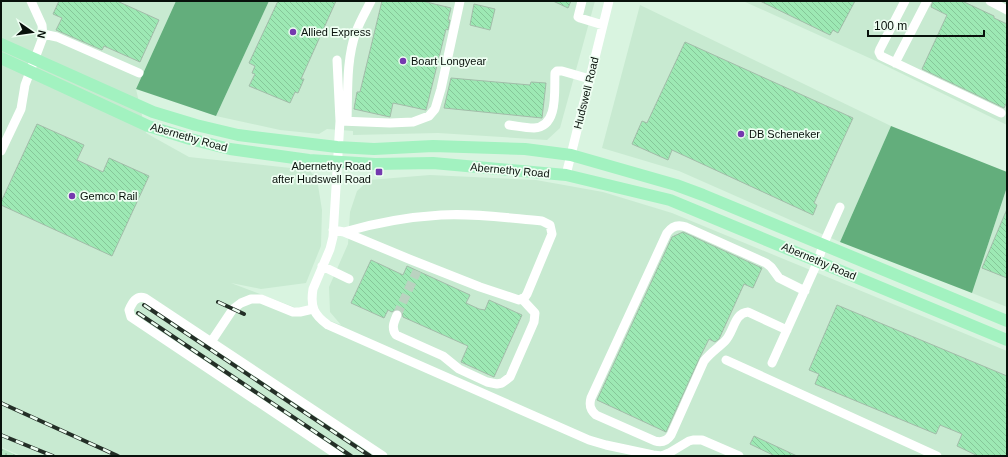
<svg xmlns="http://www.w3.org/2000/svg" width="1008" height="457" viewBox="0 0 1008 457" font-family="Helvetica,sans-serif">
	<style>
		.built { fill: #c8ead1 }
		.grass { fill: url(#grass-dots) }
		.water { fill: #63ae7c }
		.building { fill: url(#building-back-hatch); stroke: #a2bca9 }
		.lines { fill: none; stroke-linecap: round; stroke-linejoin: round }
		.minor-tunnel { stroke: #bad2c0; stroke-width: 9; stroke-dasharray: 9 4.5; stroke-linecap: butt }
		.minor { stroke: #fff; stroke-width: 9 }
		.major { stroke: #a2f2c0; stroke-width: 12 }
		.rail-casing { stroke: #242f27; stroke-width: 4 }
		.rail { stroke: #eefef2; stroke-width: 2.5; stroke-dasharray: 8; stroke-linecap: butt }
		.poi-dot { fill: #7539af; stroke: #eefef2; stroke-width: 1.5 }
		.labels { text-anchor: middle; stroke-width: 3.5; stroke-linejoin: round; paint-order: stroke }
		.poi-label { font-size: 11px; fill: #08110b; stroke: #eefef2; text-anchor: start }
		.street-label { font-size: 11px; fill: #08110b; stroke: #eefef2 }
	</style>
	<defs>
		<pattern id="grass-dots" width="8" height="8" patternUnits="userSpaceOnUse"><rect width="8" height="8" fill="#b5e5c2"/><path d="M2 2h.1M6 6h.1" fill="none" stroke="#9ac3a5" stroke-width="1.8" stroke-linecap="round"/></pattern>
		<pattern id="building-back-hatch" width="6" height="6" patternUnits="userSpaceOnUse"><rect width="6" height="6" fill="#9de9b4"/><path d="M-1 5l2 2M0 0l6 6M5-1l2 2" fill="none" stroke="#86c799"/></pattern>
	</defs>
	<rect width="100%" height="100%" fill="#d9f4e0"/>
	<!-- built -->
	<path class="built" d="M1,1H176L136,89L146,133L189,157L309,170L317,179L322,210L321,246L306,283L261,289L231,283L341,325L330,312L329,287L348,244L350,212L357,191L369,180L430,175L536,180L603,192L672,213L1007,351V456H21L1,447Z
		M269,1H595L560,128L547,140L438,133L353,135V131L327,129L319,134L280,130L216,116Z
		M743,1H1007V125L876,61Z
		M640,5L891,126L840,242L679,171L602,148Z
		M1007,187V307L972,293Z"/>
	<!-- grass -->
	<path class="grass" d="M1,448L18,456H1Z"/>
	<!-- water -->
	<path class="water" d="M176,1H269L216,116L136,89Z
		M891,126L1007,172V187L972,293L840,242Z"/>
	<!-- building -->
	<path class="building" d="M59,1H117L159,20L140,62L104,46L102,50L56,30L62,18L53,14Z
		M278,1H336L301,79H304L298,93L295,92L290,103L249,86L255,74L252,73L255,66L249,63Z
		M382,1H422L451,8L448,20H450L448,30L446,29L426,110L393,103L390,117L354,109L357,92H360Z
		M553,1H571L568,8Z
		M760,1H855L838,33L833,30L830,35Z
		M933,1H962L994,16V18L1007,24V102L1004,108L922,69L947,15L931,7Z
		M474,4L495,9L490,30L470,25Z
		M685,42L853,118L814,203L817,205L813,215L672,150L668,160L632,144L642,121L647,123Z
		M451,78L530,85L531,82L546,83L542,118L444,108Z
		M37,124L84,145L77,160L103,172L109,158L149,176L112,256L1,205V202Z
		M1007,209V278L982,268Z
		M683,232L762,268L753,288L744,284L719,339L715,342L709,339L699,359L666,432L597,400L672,237Z
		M371,260L403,275L407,266L470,295L466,303L479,309L485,310L489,300L522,315L494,377L461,362L468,346L403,317L402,312L400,310L396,309L392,312L388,310L384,318L351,303Z
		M837,305L1007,376V456H978L957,446L962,434L940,425L936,434L815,384L819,374L809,370Z
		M754,436L797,456H775L750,444Z"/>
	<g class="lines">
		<!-- minor-tunnel -->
		<path class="minor-tunnel" d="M397,315L417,271"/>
		<!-- minor -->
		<path class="minor" d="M582,1L578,17L580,18L603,25
			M905,1L880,49L879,52L881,56L1001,113
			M990,1L1007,10
			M43,34L57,37L139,73
			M337,60L340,121L333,237L330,249L313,289C310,307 314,315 328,325L589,440L606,445L653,455L662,456L669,453L689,441L693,440H702L739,456
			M895,63L927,1
			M340,121L390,123L413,122L429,116L435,109L441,89L460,1
			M347,121C348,91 346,60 356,32C360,21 366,11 371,1
			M509,125C517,126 525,128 534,128C559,127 554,90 555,73L557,71H562L590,79
			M1,151L21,109L25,85L43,37L42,25L31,1
			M566,175L609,1
			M333,230L344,232L409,259L480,287L519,300L525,297L527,294L552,234L550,225L542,221C508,218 474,213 441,215C408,217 375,223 344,232
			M322,266L349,279
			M397,315C394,322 391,328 396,335L443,356L459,369L487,382L497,384L502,383L510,377L534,322L535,313L522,299
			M787,330L748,312C734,313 734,332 725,341C718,348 710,353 704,361L671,435C667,441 662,443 655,441L596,415C590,410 589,405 591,398L667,233C672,226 678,224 686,227L766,263L771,267L779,278L805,291
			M211,342L233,309L241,303L251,299H261L293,312H300L313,309
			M726,360L937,456
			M772,363L818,261L823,245L840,207
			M339,456L131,317L129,310C132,303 136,295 145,298L383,456"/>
		<!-- major -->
		<path class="major" d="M1,44L153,112L196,125L238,135L337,147L374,149L433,146L525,149L571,155L676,185L703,195L1007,321
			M1,58L148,126L190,139L230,149L309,160L375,164L433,163L566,175L670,200L1007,340"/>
		<!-- rail casing -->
		<g class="rail-casing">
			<path id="rail" d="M218,302L244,314
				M144,305L370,456
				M138,313L351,456
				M1,403L118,456
				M1,435L53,456"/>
		</g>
		<!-- rail -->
		<use href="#rail" class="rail"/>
	</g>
	<!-- markers -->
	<g class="poi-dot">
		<circle cx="293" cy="32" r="4"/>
		<circle cx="403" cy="61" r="4"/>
		<circle cx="741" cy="134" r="4"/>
		<rect x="375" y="168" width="8" height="8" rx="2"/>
		<circle cx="72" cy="196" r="4"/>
	</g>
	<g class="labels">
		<!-- poi labels -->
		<g class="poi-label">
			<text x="301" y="36">Allied Express</text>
			<text x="411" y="65">Boart Longyear</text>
			<text x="749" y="138">DB Scheneker</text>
			<text x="371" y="170" text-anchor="end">Abernethy Road<tspan x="371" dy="13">after Hudswell Road</tspan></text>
			<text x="80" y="200">Gemco Rail</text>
		</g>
		<!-- street labels -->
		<g class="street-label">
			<text transform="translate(586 93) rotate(-76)" y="4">Hudswell Road</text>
			<text transform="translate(189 137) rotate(16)" y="4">Abernethy Road</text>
			<text transform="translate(510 170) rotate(5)" y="4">Abernethy Road</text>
			<text transform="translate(819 261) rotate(23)" y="4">Abernethy Road</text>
		</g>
	</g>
	<!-- border -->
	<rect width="1008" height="457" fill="none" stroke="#08110b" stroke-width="4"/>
	<!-- north arrow -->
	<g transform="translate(32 32) rotate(103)" stroke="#eefef2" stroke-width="3" paint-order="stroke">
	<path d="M0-3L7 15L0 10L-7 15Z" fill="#08110b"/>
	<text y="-6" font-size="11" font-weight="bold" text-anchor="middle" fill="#08110b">N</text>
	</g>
	<!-- scale -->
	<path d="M868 30v6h116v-6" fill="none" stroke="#08110b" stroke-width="2"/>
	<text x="874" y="30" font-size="12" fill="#08110b" stroke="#eefef2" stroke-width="3" paint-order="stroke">100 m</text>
</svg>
